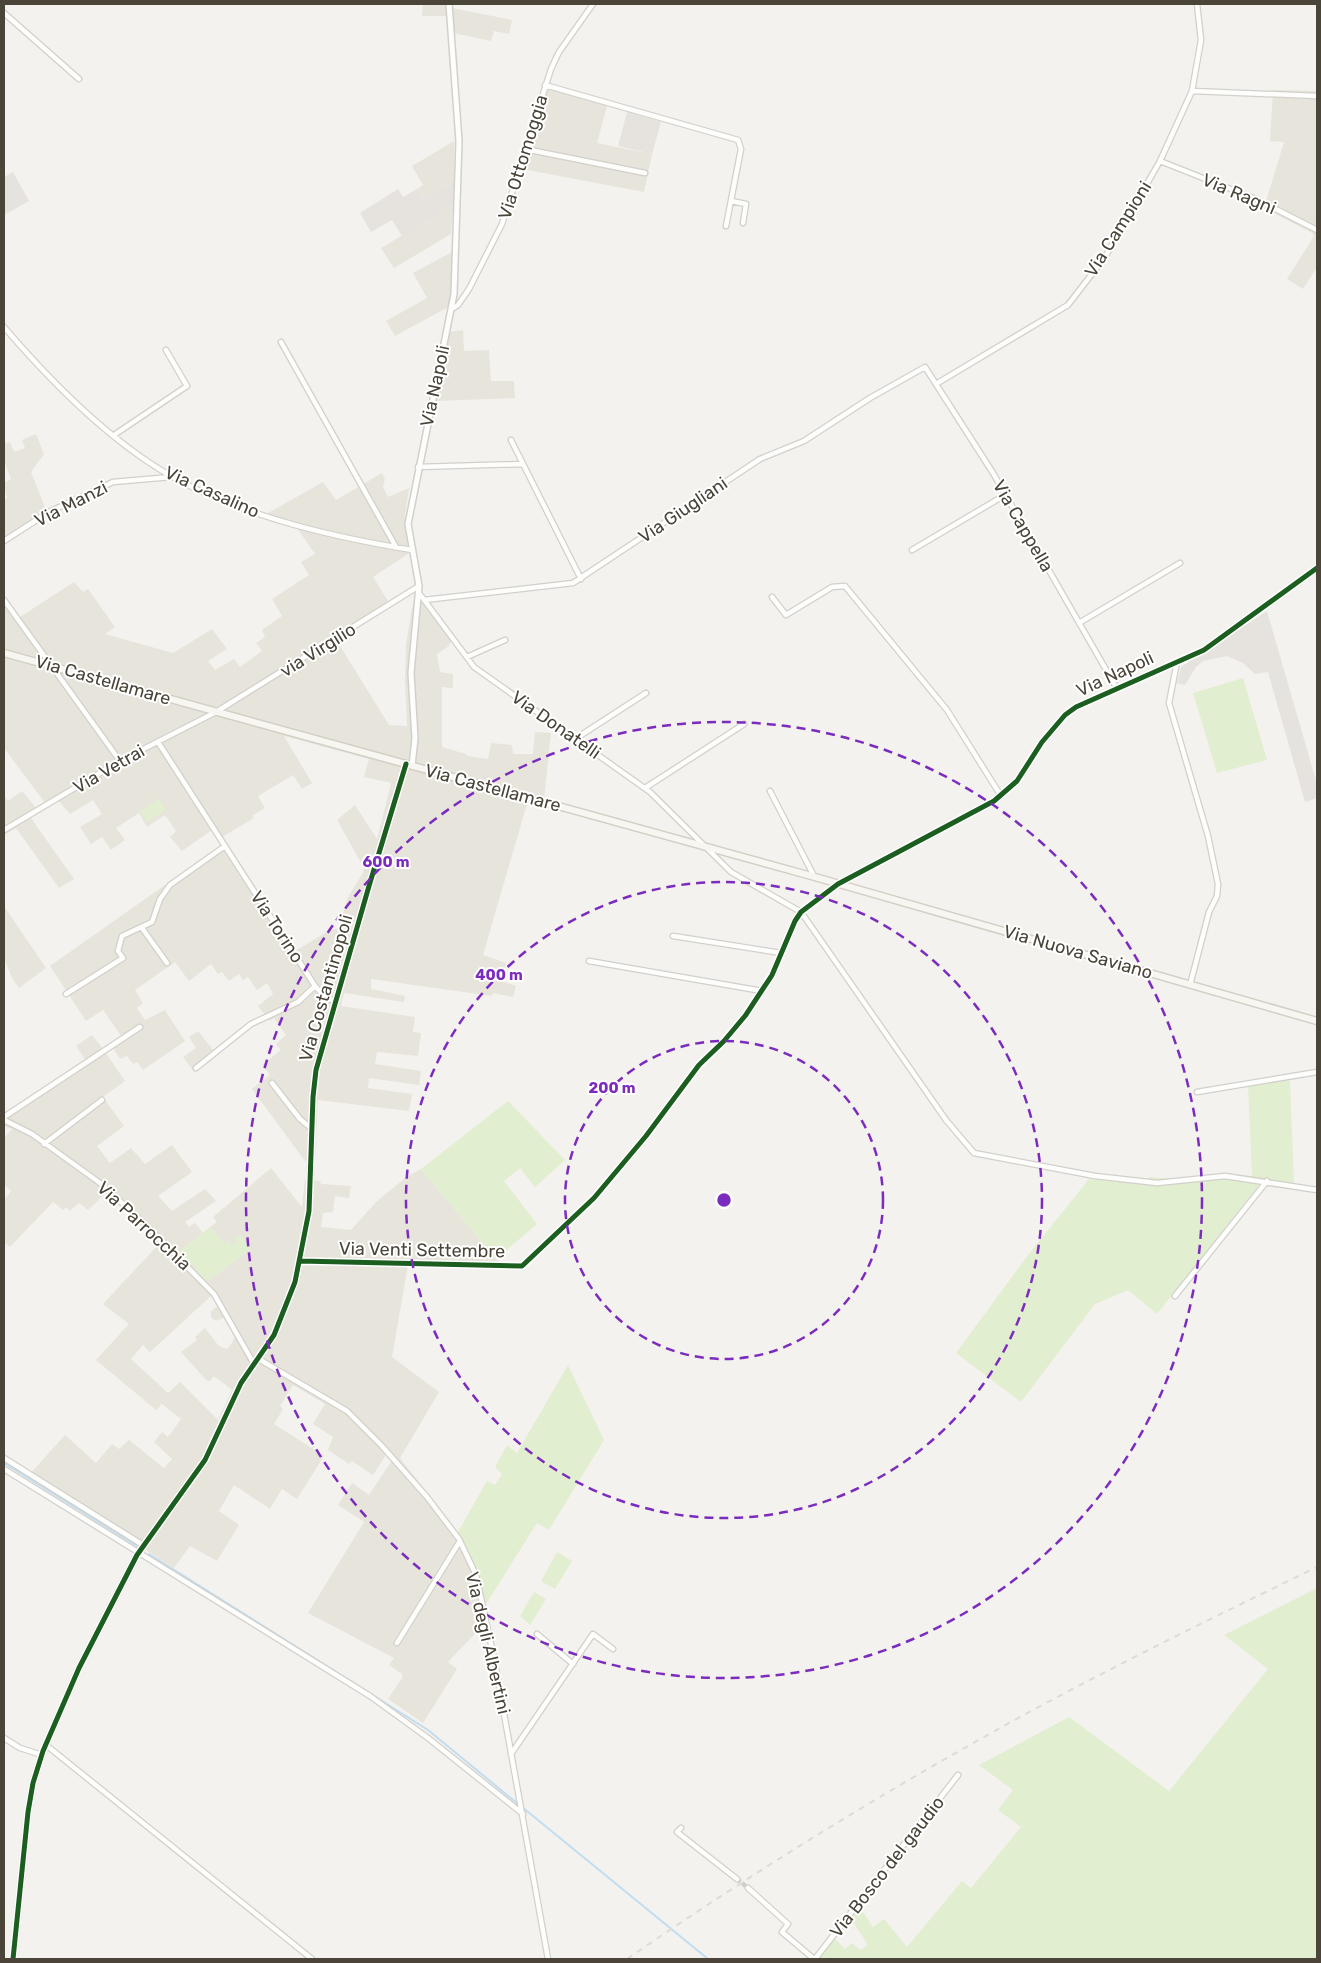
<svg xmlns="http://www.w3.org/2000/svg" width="1321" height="1963" viewBox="0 0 1321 1963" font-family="Rubik,sans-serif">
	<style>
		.residential { fill: #e7e4dc; fill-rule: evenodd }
		.industrial { fill: #e6e2de }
		.grass { fill: #e1eecf }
		.parking { fill: #e6e3df }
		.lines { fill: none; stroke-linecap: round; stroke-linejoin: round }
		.stream { stroke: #c0ddf1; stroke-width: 2 }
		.minor-tunnel { stroke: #d2cfca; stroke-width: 4.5; stroke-dasharray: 4.5 2; stroke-linecap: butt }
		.minor-casing { stroke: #d2d0cb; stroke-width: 7 }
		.tertiary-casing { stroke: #d2d0cb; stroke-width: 8 }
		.secondary-casing { stroke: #d3cfc5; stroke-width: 9 }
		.minor { stroke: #fdfdfc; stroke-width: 4.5 }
		.tertiary { stroke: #fdfdfc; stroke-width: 5 }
		.secondary { stroke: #f7f6f1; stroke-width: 6 }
		.rail { stroke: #dbdbda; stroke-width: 2; stroke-dasharray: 6 6; stroke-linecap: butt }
		.cycleway-casing { stroke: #fff; stroke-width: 8 }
		.cycleway { stroke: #1b5e20; stroke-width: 5 }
		.ring { fill: none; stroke: #7b2cbf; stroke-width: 2.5; stroke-dasharray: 9 6 }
		.labels { text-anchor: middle; stroke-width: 4; stroke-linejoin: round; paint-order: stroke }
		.street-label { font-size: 18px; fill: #4b4439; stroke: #fff }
		.centre { fill: #7b2cbf; stroke: #fff; stroke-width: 2.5 }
		.ring-label { font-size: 15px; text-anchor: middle; font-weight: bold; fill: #7b2cbf; stroke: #fff; stroke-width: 4; stroke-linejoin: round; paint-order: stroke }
	</style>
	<rect width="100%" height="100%" fill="#f4f2ee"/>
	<!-- residential -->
	<path class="residential" d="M423,4H446V16H422Z
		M452,8L512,20L509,34L494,31L491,41L453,33Z
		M546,88L607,106L597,143L652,154L644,192L522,169Z
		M1273,90L1317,91V267L1303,289L1287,279L1314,236L1312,233L1264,208L1284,142L1270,141Z
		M454,141V183L423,199L417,189L423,185L412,166Z
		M453,205L451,234L394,268L381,248Z
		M454,251L450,306L395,336L386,321L427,298L413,273Z
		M463,330L464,351L489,350L491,381H514L515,398L435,401L449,332Z
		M36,434L44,454L31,472L48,515L4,545V500L7,498L4,483L11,479L4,461V444L10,442L14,452L25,448L22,440Z
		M382,473L385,479L383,487L388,497L409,488L405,516L408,554L373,577L391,606L337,641L389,725L407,726L405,681L406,644L413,603H430L453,635L449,646L437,654L440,672L453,674V688L442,687V747L466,754L467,756L488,759L491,743L512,745L513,754H533L535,732L551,733L543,808L527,804L483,955L506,963L501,981L516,986L513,997L493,993L492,996L371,979V989L405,996L404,1002L344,993L341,1006L415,1017L413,1032L421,1033L418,1056L377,1052L375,1064L421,1071L419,1085L369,1078L368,1088L412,1094L409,1111L318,1100L315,1160L305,1161L252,1089L270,1075L262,1065L281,1050L276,1044L286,1035L274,1018L270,1021L258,1006L273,994L267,983L257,990L248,977L243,980L239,974L229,981L222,972L218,974L211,964L189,981L175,962L135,990L143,1003L137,1008L145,1020L165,1010L185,1041L143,1070L137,1062L133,1064L127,1056L120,1059L113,1048L106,1053L125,1081L103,1097L124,1126L97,1146L110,1163L131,1148L145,1164L172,1145L192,1172L158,1196L172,1211L205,1189L216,1201L185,1222L189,1227L195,1223L203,1233L177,1253L194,1263L196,1266L194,1269L207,1281L251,1249L237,1242L233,1246L224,1244L210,1227L217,1222L213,1217L271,1168L302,1207L305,1179L320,1181L321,1184L351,1186L349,1198L335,1196L333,1212L323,1213L321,1227L351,1230L376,1202L405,1178L421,1169L496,1259L502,1264L513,1263V1269L408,1265L392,1357L439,1392L400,1458L458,1532L469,1552L481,1585L488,1620L448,1662L457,1669L423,1723L388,1699L402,1678V1674L389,1665L394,1658L308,1613L364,1522L338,1505L352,1483L369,1495L391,1462L386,1455L373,1475L352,1461L349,1464L328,1450L333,1437L313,1424L325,1404L293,1385L280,1406L283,1409L274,1424L324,1456L297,1499L282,1489L270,1509L234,1485L219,1511L239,1525L217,1561L190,1546L174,1568L29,1475L65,1435L96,1463L112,1444L119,1449L129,1440L164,1468L172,1459L154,1442L162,1432L168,1437L181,1419L162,1404L156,1410L96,1360L129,1324L103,1304L159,1244L106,1193L88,1210L79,1203L70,1211L66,1207L63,1210L53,1202L10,1247L4,1242V1200L11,1191L4,1184V1138L12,1129L4,1126V1110L7,1113L86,1061L76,1046L92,1035L103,1049L122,1037L103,1010L86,1021L50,966L226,842L295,951L330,930L338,928L348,897L363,873L364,868L337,820L355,805L377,839L391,783L364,777L369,759L284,736L312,783L302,789L293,775L258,796L265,808L252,816L254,818L219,839L212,830L182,851L170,837L176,831L165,815L147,827L139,813L116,828L125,840L111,850L102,837L91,844L80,827L102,814L93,800L70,814L59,801L31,818L74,879L59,888L16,828L4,835V796L8,801L22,791L37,809L45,803L4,748V597L20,617L74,582L83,592L88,589L115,627L105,634L173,653L212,629L227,649L208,661L215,670L234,659L240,667L262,651L256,643L265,637L262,630L282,616L272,599L309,575L301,562L315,554L297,528L261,517L323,482L336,500ZM211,1296L218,1306L211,1311V1317L216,1321L225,1317L235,1336L232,1343L227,1349L223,1348L218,1345L205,1328L195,1337L197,1340L181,1352L207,1381H210L214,1376L232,1390L218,1420L180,1382L168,1393L131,1359L143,1345L150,1352Z
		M4,906L46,968L19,988L12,978L4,958Z
		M198,1031L214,1051L209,1055L212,1059L194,1072L183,1057L196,1048L189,1037Z"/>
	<!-- industrial -->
	<path class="industrial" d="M627,112L661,122L652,154L618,146Z
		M13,172L29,201L4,215V177Z
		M454,183L453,205L402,236L392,220L371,232L360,213L398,189L403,197L417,189L423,199Z"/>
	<!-- grass -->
	<path class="grass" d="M1243,678L1267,760L1217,773L1193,693Z
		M159,799L166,810L147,822L140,811Z
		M1290,1078L1294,1186L1259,1179L1258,1186L1157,1314L1128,1290L1095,1304L1021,1402L956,1353L1028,1255L1089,1179L1147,1184L1149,1177L1171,1179L1211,1174L1252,1176L1248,1085Z
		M508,1101L565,1160L535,1187L520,1168L504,1181L537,1224L496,1259L421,1169Z
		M210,1227L224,1244L229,1241L233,1246L237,1242L235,1239L241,1235L251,1249L207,1281L194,1269L196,1266L194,1264L191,1265L177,1253Z
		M568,1365L604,1440L549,1530L537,1523L486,1604L469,1552L458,1532L487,1481L495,1485L502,1474L495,1467L507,1445L517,1453Z
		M557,1552L572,1561L555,1589L541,1581Z
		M1317,1588V1959H818L835,1939L845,1949L852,1943L860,1950L868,1945L850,1917L859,1906L873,1927L884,1919L907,1947L962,1881L971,1888L1021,1827L998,1810L1013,1790L979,1765L1069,1717L1169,1791L1268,1669L1224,1635Z
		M534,1592L546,1599L530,1625L520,1616Z"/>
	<!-- parking -->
	<path class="parking" d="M1267,611L1317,784V798L1305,802L1268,672L1255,674L1243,663L1227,656L1203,661L1196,667L1185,685L1177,683L1181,667Z"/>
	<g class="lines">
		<!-- stream -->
		<path class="stream" d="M4,1463L137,1546
			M149,1554L428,1730L518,1804
			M522,1807L708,1959"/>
		<!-- minor-tunnel -->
		<path class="minor-tunnel" d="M737,1879L748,1888"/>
		<!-- minor casing -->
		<g class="minor-casing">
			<path id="minor" d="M4,13L79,79
				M545,85L738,140L741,149L726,226
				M1192,91L1317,96
				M525,149L645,173
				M1160,161L1256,199L1317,230
				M731,201L746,204L743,223
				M452,309L458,305L469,289L502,224L551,69L559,52L593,4
				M4,327C52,383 114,446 180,481C251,518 333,537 412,550
				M281,342L396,547
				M936,384L1068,305L1105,257L1160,161L1192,91L1201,40L1197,4
				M114,435L187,386L166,350
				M511,440L581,579
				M418,467L523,464
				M4,541L49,512L113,482L171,477
				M912,550L1005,495
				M419,593L474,667L650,792L731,872L801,912L946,1120L974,1153L1095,1176L1157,1183L1225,1176L1317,1190
				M772,597L786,615L832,587L845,586L947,710L1001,796
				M4,600L120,761
				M424,600L573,583L760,459L804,441L870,398L925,367L993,473L1116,687
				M1079,623L1180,563
				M467,657L505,640
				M1177,662L1169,703L1208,836L1218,884L1217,896L1209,912L1190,985
				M575,739L646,693
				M158,742L315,986L325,997L336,1002
				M645,788L744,724
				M770,791L814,876
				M4,830L120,761L216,712L419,586
				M142,928L167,963
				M673,936L781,953
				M589,961L762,991
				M66,994L123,958L118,951L122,936L152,922L160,899L170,885L225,846
				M196,1068L251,1024L298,1002L315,986
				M272,1083L300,1119L312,1129
				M1197,1092L1317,1072
				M4,1117L140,1027
				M4,1120L32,1134L100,1183L145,1224L214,1294L254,1364
				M44,1144L102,1100
				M300,1261L522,1266L594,1198L646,1136L699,1065L724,1041L745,1016L772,975L795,921L801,912L838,884L994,801L1017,781L1042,742L1065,715L1076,707L1204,650L1317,568
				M1175,1296L1267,1181
				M257,1358L347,1411L381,1445L427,1497L459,1539L476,1575L494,1658L548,1959
				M4,1458L143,1545
				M4,1469L370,1696L428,1738L523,1814
				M537,1634L573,1664
				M397,1643L460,1541
				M4,1738L20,1748L42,1755
				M46,1745L312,1959
				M511,1754L593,1634L613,1649
				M681,1828L677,1832L737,1879
				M748,1888L788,1924L782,1932L814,1959
				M815,1959L958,1775"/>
		</g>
		<!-- tertiary casing -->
		<g class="tertiary-casing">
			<path id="tertiary" d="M412,766L415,738L411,673L419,586L408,524L454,294L459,141L449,4
				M13,1959L28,1812L33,1783L43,1751L79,1668L137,1555L205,1460L241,1383L274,1335L295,1282L309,1211L313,1097L316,1070L369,886L406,764"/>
		</g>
		<!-- secondary casing -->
		<g class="secondary-casing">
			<path id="secondary" d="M4,653L815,877L1317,1021"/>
		</g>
		<!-- minor -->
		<use href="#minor" class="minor"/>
		<!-- tertiary -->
		<use href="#tertiary" class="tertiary"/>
		<!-- secondary -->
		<use href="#secondary" class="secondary"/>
		<!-- rail -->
		<path class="rail" d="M627,1959C745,1878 867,1802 993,1732C1099,1673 1208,1620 1317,1567"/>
		<!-- cycleway casing -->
		<g class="cycleway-casing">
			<path id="cycleway" d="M300,1261L522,1266L594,1198L646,1136L699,1065L724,1041L745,1016L772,975L795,921L801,912L838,884L994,801L1017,781L1042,742L1065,715L1076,707L1204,650L1317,568
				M13,1959L28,1812L33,1783L43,1751L79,1668L137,1555L205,1460L241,1383L274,1335L295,1282L309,1211L313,1097L316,1070L369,886L406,764"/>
		</g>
		<!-- cycleway -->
		<use href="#cycleway" class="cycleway"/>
	</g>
	<!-- distance rings -->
	<g class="ring">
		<circle cx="724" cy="1200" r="159"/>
		<circle cx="724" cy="1200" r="318"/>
		<circle cx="724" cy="1200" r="478"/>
	</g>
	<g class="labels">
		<!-- street labels -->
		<g class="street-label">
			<text transform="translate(523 157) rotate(-73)" y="6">Via Ottomoggia</text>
			<text transform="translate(1239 194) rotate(23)" y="6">Via Ragni</text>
			<text transform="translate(1118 229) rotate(-58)" y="6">Via Campioni</text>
			<text transform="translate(435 386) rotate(-78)" y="6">Via Napoli</text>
			<text transform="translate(212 492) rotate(24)" y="6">Via Casalino</text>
			<text transform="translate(71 504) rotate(-27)" y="6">Via Manzi</text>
			<text transform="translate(683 510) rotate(-34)" y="6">Via Giugliani</text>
			<text transform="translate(1023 526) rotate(60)" y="6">Via Cappella</text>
			<text transform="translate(318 650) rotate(-32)" y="6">via Virgilio</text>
			<text transform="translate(1115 674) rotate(-25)" y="6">Via Napoli</text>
			<text transform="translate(103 680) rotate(16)" y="6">Via Castellamare</text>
			<text transform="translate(556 725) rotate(35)" y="6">Via Donatelli</text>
			<text transform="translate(109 769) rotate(-30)" y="6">Via Vetrai</text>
			<text transform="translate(493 788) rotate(15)" y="6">Via Castellamare</text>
			<text transform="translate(277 927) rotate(57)" y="6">Via Torino</text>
			<text transform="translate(1078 952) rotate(16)" y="6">Via Nuova Saviano</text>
			<text transform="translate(326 988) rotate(-74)" y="6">Via Costantinopoli</text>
			<text transform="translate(144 1226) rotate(43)" y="6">Via Parrocchia</text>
			<text transform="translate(422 1250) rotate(1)" y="6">Via Venti Settembre</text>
			<text transform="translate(488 1643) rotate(77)" y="6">Via degli Albertini</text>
			<text transform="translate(887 1867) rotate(-52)" y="6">Via Bosco del gaudio</text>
		</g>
	</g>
	<circle cx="724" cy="1200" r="8" class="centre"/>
	<g class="ring-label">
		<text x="386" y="867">600 m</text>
		<text x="499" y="980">400 m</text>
		<text x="612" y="1093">200 m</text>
	</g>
	<!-- border -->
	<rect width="1321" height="1963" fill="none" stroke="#4b4439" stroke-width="10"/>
</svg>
